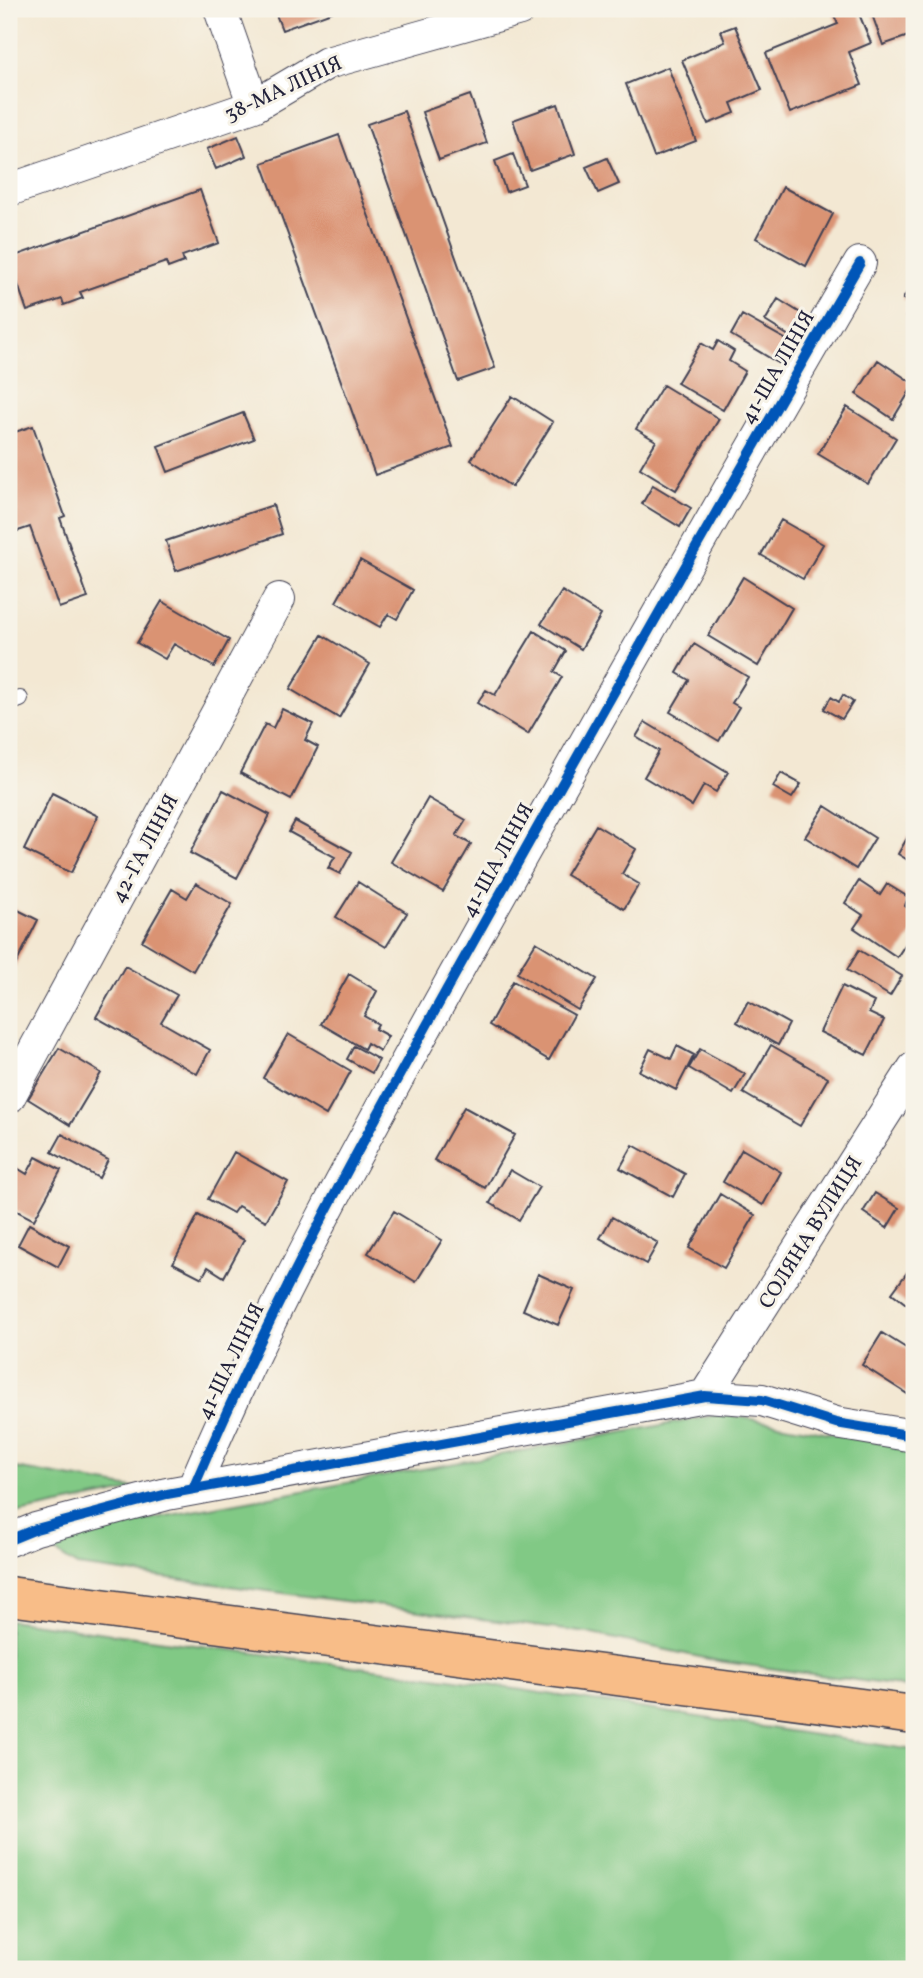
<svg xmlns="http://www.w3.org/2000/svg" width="923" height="1978" viewBox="0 0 923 1978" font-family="Vollkorn,serif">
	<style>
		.green { fill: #81c985; stroke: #527660; stroke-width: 2 }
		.building { fill: #da9373 }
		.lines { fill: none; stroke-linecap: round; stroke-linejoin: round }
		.lane-casing { stroke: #414052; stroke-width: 18 }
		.street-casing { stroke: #414052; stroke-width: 34 }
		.highway-casing { stroke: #414052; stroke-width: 41 }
		.lane { stroke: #fff; stroke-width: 16 }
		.street { stroke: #fff; stroke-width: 32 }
		.highway { stroke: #f8bd88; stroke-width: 38 }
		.cycleway-casing { stroke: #f7f3e8; stroke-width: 15 }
		.cycleway { stroke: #0057b8; stroke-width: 10 }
		.labels { text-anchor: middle; stroke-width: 6; stroke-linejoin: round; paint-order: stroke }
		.street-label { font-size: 21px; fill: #22223b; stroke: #f7f3e8 }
	</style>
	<rect width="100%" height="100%" fill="#f7f3e8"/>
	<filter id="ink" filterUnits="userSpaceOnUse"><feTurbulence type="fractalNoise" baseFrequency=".0143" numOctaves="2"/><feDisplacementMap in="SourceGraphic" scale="14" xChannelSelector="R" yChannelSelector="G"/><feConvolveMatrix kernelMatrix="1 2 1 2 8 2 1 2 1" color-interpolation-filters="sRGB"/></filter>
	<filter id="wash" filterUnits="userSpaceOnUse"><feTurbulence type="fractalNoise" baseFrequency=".00686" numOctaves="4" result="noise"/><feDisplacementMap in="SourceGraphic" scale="28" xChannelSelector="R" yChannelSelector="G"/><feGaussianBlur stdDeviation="1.57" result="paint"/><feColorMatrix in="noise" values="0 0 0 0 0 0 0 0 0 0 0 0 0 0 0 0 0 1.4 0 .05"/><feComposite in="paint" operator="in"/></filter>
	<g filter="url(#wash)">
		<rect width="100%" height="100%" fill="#f3e8d3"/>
		<!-- green -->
		<path class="green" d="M723,1414L914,1448V1688L718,1661L588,1633L77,1566L54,1551L68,1534Z
			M9,1467L138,1489L9,1515Z
			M9,1620L449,1679L914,1750V1969H9Z"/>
		<g id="blocks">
			<!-- building -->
			<path class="building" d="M274,9H331L332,12L282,30Z
				M831,9H857L871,43L849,52L862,85L790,113L766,53L838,24Z
				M870,9H914V34L883,45Z
				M735,26L762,90L731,103L735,113L708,124L682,60L725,42L721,31Z
				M668,67L696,141L654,157L626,84Z
				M470,95L487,143L439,160L422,112Z
				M558,104L575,154L530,170L513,120Z
				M404,111L495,368L458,381L367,124Z
				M339,135L453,447L375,475L262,163Z
				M238,136L246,156L216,169L207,149Z
				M513,154L525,185L506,192L495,161Z
				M607,158L619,184L598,193L586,167Z
				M783,187L833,214L806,266L756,238Z
				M200,190L219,243L182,256L184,262L168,268L166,262L80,292L83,298L64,305L62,299L27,311L9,258Z
				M914,281V321L906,316L913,305L903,299Z
				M778,299L807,317L794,339L765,321Z
				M742,315L792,343L780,364L731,335Z
				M718,341L734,351L729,361L745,371L723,410L677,383L701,343L713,350Z
				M878,360L914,384L893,419L856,394Z
				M663,385L719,419L676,490L640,468L656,441L636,429Z
				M512,396L553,422L512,487L471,460Z
				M847,407L896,438L868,484L818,454Z
				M243,413L254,439L168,472L158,446Z
				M33,426L65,516L60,518L88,598L59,608L30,527L9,534V434Z
				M653,485L691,508L680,527L642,504Z
				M273,505L282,534L176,571L166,541Z
				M781,520L823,544L803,579L761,555Z
				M360,560L413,590L397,619L388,614L380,627L336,602Z
				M743,577L792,608L758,666L708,636Z
				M562,591L601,615L581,649L541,624Z
				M162,601L229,640L214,667L174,644L165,659L137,643Z
				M534,631L566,651L554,672L562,677L528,734L477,703L486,690L495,695Z
				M322,635L370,664L339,718L290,689Z
				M694,644L748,677L732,703L739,707L719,741L670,712L689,680L677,673Z
				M843,695L853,702L842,719L824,709L831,697L839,702Z
				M282,709L313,724L305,740L318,747L291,800L240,773L265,724L273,728Z
				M645,722L728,772L716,792L704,785L692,806L644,777L659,751L636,737Z
				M781,773L801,784L792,798L773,787Z
				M223,790L270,815L237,878L190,853Z
				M52,793L98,816L71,873L24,850Z
				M428,798L466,820L456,836L471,844L443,892L391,862Z
				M825,806L875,838L856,869L805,837Z
				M295,821L352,852L340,874L328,868L335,857L289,832Z
				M596,825L636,849L622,874L639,884L624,909L566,875Z
				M910,833L914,836V864L898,854Z
				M859,881L880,895L887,884L908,897L905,906L914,913V931L897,957L854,928L863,915L845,903Z
				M358,882L407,913L386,947L336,917Z
				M196,883L232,904L193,971L142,941L172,889L187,898Z
				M10,906L38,920L9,978V908Z
				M536,942L597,979L578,1010L517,973Z
				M859,950L902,976L890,996L847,970Z
				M125,966L177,995L161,1022L210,1050L197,1074L96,1017Z
				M349,974L377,991L364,1016L378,1024L375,1029L388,1036L380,1051L367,1043L364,1049L321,1024Z
				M513,981L574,1015L549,1060L489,1025Z
				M842,986L874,1002L869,1013L884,1020L866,1055L820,1032Z
				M748,1001L789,1024L778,1045L737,1022Z
				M288,1034L351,1071L326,1115L263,1078Z
				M771,1045L828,1078L800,1126L743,1093Z
				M354,1046L379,1060L372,1073L347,1059Z
				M677,1046L694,1055L676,1090L639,1071L650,1049L671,1059Z
				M59,1048L101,1073L70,1125L28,1099Z
				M700,1049L745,1074L733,1094L689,1068Z
				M464,1107L515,1135L485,1188L434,1160Z
				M62,1134L108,1160L99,1178L52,1152Z
				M633,1145L685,1174L673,1197L620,1168Z
				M742,1149L781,1172L763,1205L723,1182Z
				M234,1152L288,1182L266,1221L238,1206L233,1213L208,1199Z
				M36,1157L61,1170L34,1220L9,1207V1163L27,1174Z
				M510,1170L539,1187L519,1220L490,1203Z
				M875,1193L899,1208L887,1228L863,1212Z
				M720,1194L755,1215L724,1268L689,1248Z
				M394,1211L442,1240L416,1282L368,1253Z
				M198,1215L244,1240L224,1277L208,1267L202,1278L173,1263Z
				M612,1217L658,1243L646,1264L600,1238Z
				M29,1224L69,1246L58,1267L18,1245Z
				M914,1263V1310L892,1293Z
				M538,1274L574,1290L558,1325L523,1310Z
				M882,1333L914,1353V1387L909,1395L862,1365Z"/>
		</g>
	</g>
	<g filter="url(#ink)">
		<use href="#blocks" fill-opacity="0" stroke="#414052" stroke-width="2"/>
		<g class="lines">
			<!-- lane casing -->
			<g class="lane-casing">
				<path id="lane" d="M9,703L20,699"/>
			</g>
			<!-- street casing -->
			<g class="street-casing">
				<path id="street" d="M220,9L254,106
					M9,190L254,106L327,63L520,9
					M9,1097L279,599
					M705,1396L914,1068
					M193,1489C275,1295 379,1111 481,928C606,705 732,483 860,263
					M9,1540L36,1529L167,1494L705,1396L762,1400L836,1423L914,1436"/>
			</g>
			<!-- highway casing -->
			<g class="highway-casing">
				<path id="highway" d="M9,1596L914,1715"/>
			</g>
			<!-- lane -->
			<use href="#lane" class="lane"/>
			<!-- street -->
			<use href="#street" class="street"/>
			<!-- highway -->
			<use href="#highway" class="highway"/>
			<!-- cycleway casing -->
			<g class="cycleway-casing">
				<path id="cycleway" d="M193,1489C275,1295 379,1111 481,928C606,705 732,483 860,263
					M9,1540L36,1529L167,1494L705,1396L762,1400L836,1423L914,1436"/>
			</g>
			<!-- cycleway -->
			<use href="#cycleway" class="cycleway"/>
		</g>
	</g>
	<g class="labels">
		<!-- street labels -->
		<g class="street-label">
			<text transform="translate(283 88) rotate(-25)" y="7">38-МА ЛІНІЯ</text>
			<text transform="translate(777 367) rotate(-60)" y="7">41-ША ЛІНІЯ</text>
			<text transform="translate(144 848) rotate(-62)" y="7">42-ГА ЛІНІЯ</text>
			<text transform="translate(497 860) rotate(-61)" y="7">41-ША ЛІНІЯ</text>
			<text transform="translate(810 1232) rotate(-58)" y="7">СОЛЯНА ВУЛИЦЯ</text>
			<text transform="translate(230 1361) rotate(-64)" y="7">41-ША ЛІНІЯ</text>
		</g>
	</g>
	<!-- margin -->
	<rect width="923" height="1978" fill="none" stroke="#f7f3e8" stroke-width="35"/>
</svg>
